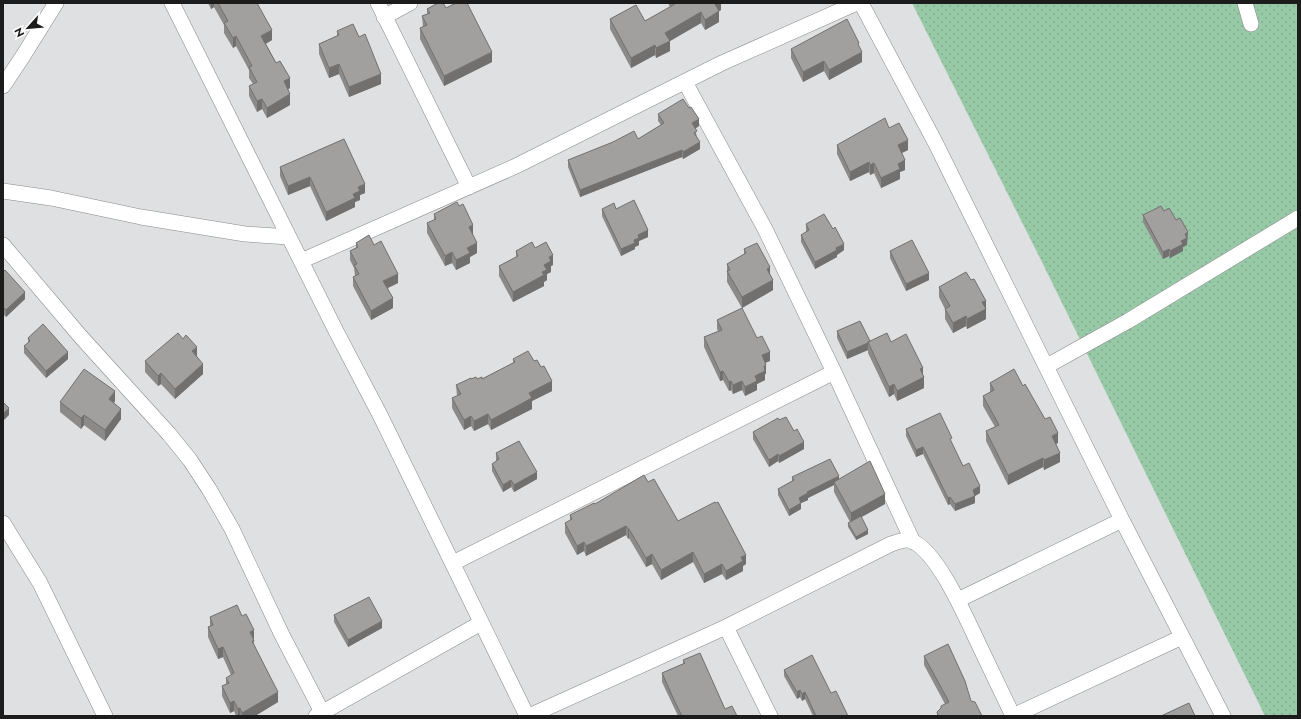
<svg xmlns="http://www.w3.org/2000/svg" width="1301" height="719" viewBox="0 0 1301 719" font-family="Jost,sans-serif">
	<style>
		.grass { fill: url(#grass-dots) }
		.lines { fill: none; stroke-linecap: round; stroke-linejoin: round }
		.street-casing { stroke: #88898b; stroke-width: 16 }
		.street { stroke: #fff; stroke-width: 15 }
		.wall { fill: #8b8a89 }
		.shaded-wall { fill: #71706f }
		.building { fill: #a2a09f; stroke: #71706f }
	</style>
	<defs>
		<pattern id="grass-dots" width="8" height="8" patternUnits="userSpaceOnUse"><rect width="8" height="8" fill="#98c9a7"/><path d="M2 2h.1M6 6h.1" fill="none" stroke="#82ac8f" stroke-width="1.8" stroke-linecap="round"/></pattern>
	</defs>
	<rect width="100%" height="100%" fill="#dee0e1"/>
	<!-- grass -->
	<path class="grass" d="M912,3H1298V716H1265L1040,258Z"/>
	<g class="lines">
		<!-- street casing -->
		<g class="street-casing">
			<path id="street" d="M172,3L336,331L380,415L527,716
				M378,3L469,187
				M861,3L935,142L1122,520L1223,716
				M1245,3L1251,24
				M384,17L410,3
				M685,82L765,229L834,372L913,542
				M3,86L23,56L56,3
				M3,191L51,198L141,217L245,234L289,237
				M3,245L81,337L169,434L190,460L209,489L232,529L282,635L322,712
				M301,261L516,166L722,63L857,3
				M1047,366L1128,321L1298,218
				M3,523L40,583L105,716
				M453,563L834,372
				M958,600L1122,520
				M726,627L770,716
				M316,716L481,623
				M529,716L726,627L891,544C898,542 905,538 912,541C939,553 967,620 980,647C991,670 1002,693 1013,716
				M1013,716L1182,637"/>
		</g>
		<!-- street -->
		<use href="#street" class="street"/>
	</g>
	<!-- wall -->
	<path class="wall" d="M208,3H257L272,40L266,44L290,88L288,89L290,105L267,118L262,109L257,112L249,96V86L253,84L249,78V70L236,46L233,48L224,33V25L214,7L211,9Z
		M668,3H721V10L719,11V22L705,30L701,23L670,41V51L656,58L655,55L631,68L610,29V19L645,21L670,7Z
		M446,8L492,62L444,86L420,39V28L423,27L422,16L427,14V9Z
		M337,31L359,37L381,84L349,97L339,74L329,78L319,54V44L337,36Z
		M859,47L862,62L829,80L824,71L803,82L791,58V49Z
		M658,114L699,126L695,129L700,149L683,159L682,157L580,197L568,167V160L638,139L661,125L658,121Z
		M889,128L908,150L901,153L905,170L900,172V179L881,188L874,173L870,175L869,172L850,181L837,154V145Z
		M280,167L365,193L360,195V200L355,202V207L326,221L310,186L288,195L280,176Z
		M602,209H616L648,237L639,241V245L635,247V249L621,256L602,216Z
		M1164,211L1176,220L1188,239H1187V245L1183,247V251L1170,258L1169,256L1163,259L1143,222V215Z
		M434,214L473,235L477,253L470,257V263L456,270L452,263L445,266L427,233V223L434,220Z
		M806,224L844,250L837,255V257L815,269L801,242V235L806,232Z
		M356,243L374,245L398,283L388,288L393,308L371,320L353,286V277L355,276L354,268L350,260V251L356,248Z
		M535,248L553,265L551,266V272L547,274V280L544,282V286L513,302L499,276V266L516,257V251Z
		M744,249L770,274L773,290L742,308L727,282V264L744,254Z
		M890,251L929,280L906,291L890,258Z
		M3,272L25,299L6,317L3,314Z
		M971,280L986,301V319L967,329L966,326L953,333L945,319V309L939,297V287Z
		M717,320L770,361L765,363L766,374H765V380L757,384V390L745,396L742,390L733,394L731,390L729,391L723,380L720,381L704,347V337L718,331L717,329Z
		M837,331L870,341L891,342L923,376L924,388L897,401L894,394L889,397L868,353V350L847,359L837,338Z
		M28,338L68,359L46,378L24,353V346L28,343Z
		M197,356L203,374L175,399L161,384L158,386L145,372V361Z
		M513,359L534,361L552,391L532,401V409L491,430L488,424L474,431L471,426L464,430L452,408V398L457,396L456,385L471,379H482L513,363Z
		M990,383L1023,386L1058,443L1055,444L1060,462L1044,470L1043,467L1008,485L986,441V431L995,427L983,406V396L990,393Z
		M115,401L114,403L121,419L105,441L84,425L81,429L60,412V402Z
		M779,420L794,431L804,449L779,463L778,461L769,467L753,439V432Z
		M906,429L952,444L963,466L980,493L975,496V503L955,511L950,504L948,505L923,454L916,457L906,436Z
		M496,453L537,479L514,492L511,487L503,492L492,471V464L496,461Z
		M792,477L839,479L885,504L861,517L868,534L856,540L848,527V523L850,522L834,492V485L808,498V500L801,503V509L789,516L778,495V489L792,481Z
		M648,482L678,521L746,564L743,566V571L726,580L722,574L704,583L693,562L661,580L652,564L646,567L629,538L628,539L626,535L586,556L584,551L577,555L565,533V523L570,521V515Z
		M334,615L382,628L348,647L334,622Z
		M210,617L254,640V644L278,702L255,716H236L234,711L230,713L222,696V686L226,684V678L231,675L223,657L218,659L208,637V627L210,626Z
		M924,656L971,701L982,716H937V712L945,704L924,665Z
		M683,660L725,709L737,716H678L662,682V673L683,664Z
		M784,670L831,693L848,716H813L805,699L802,701L800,697L797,699L784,676Z"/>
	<!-- shaded-wall -->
	<path class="shaded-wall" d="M211,3H214V7L211,9Z
		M716,3H721V10L715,14V4Z
		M719,11V22L705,30V20Z
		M701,12V23L670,41V51L656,58V48L665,33Z
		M272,30V40L261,46V36Z
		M236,36V46L233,48V38Z
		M655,45V55L631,68V58Z
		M492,52V62L444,86V76Z
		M862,52V62L829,80V70Z
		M824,61V71L803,82V72Z
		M339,64V74L329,78V68Z
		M381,74V84L349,97V87Z
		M290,78V88L284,92V81Z
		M290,94V105L267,118V108Z
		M262,99V109L257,112V101Z
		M699,119V126L692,130V123Z
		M908,140V150L898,155V145Z
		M700,142V149L683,159V152Z
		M682,150V157L580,197V190Z
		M905,160V170L900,172V179L881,188V178L898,164Z
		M869,162V172L850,181V172Z
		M874,163V173L870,175V165Z
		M310,177V186L288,195V186Z
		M365,184V193L360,195V200L355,202V207L326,221V212L353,194L358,187Z
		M473,225V235L469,237V227Z
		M648,230V237L639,241V245L635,247V249L621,256V249L634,240L638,235Z
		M1188,232L1187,245L1183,247V251L1170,258V251L1181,241L1185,234Z
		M477,243V253L470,257V263L456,270V260L467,248Z
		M844,244V250L837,255V257L815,269V262L836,248Z
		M1169,249V256L1163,259V252Z
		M452,252V263L445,266V256Z
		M553,255V265L551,266V272L547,274V280L544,282V286L513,302V292L542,272L544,265L549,257Z
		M770,267V277L767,269Z
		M929,273V280L906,291V284Z
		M398,274V283L383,290V281Z
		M773,280V290L742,308V297Z
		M25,292V299L6,317V310Z
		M393,298V308L371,320V311Z
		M986,301V319L967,329V319L982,302Z
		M966,316V326L953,333V323Z
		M868,343V350L847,359V352Z
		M197,347V357L192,351Z
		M68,352V359L46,378V371Z
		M770,352V361L762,364V355Z
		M203,364V374L175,399V389Z
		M766,365V374H765V380L757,384V390L745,396V387L764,366Z
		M923,368V378L920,369Z
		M723,371V380L720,381V372Z
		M161,373V384L158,386V376Z
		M924,377V388L897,401V391Z
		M552,381V391L532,401V409L491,430V420L529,393Z
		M731,381V390L729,391V382Z
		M742,381V390L733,394V385Z
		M894,384V394L889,397V387Z
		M115,391V401L109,410V399Z
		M9,408V415L3,421V414Z
		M121,409V419L105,441V430Z
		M488,414V424L474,431V421Z
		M84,415V425L81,429V418Z
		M471,416V426L464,430V420Z
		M1058,433V443L1052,446V436Z
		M804,442V449L779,463V456Z
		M923,447V454L916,457V450Z
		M1060,453V462L1044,470V460Z
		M778,454V461L769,467V460Z
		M1043,458V467L1008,485V475Z
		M537,472V479L514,492V485Z
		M839,476V483L834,482V485L808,498V500L799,504V498L807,492Z
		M511,480V487L503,492V485Z
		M980,486V493L973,497V490Z
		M885,494V504L851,523V513Z
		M975,496V503L955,511V504Z
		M950,497V504L948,505V498Z
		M801,503V509L789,516V510Z
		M626,526V535L586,556V546Z
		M628,529H629V538L628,539Z
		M868,530V534L856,540V537Z
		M584,542V551L577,555V546Z
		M693,552V562L661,580V570Z
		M652,554V564L646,567V558Z
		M746,555V564L743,566V571L726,580V571L741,557Z
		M722,564V574L704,583V574Z
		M382,621V628L348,647V640Z
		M254,630V640L250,632Z
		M223,647V657L218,659V649Z
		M800,690V697L797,699V692Z
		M278,692V702L255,716H242V713Z
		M805,692V699L802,701V694Z
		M234,701V711L230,713V703Z
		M240,708V716H238V709Z"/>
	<!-- building -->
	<path class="building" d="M218,3H257L272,30L261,36L276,63L280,61L290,78L284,81L290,94L267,108L262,99L257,101L249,86L257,82L249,67L252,66L236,36L233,38L224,23L228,21Z
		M438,3H443L446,8L456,3H467L492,52L444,76L420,28L427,25L422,16L430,13L427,9Z
		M674,3H716L715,4L719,11L705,20L701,12L665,33L670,41L656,48L655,45L631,58L610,19L636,5L645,21L675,4Z
		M847,19L859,43L858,44L862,52L829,70L824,61L803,72L791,49Z
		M353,24L359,37L365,34L381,74L349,87L339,64L329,68L319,44L339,35L337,31Z
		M683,99L689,108L691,107L699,119L692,123L697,131L694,133L700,142L683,152L682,150L580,190L568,160L613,142L634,131L638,139L664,123L658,114Z
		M885,118L889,128L899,123L908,140L898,145L905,160L898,164L900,169L881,178L874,163L870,165L869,162L850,172L837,145Z
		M344,139L365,184L358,187L360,191L353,194L355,198L326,212L310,177L288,186L280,167Z
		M634,200L648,230L638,235L639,238L634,240L635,243L621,249L602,209L614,203L616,209Z
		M457,202L459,206L463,204L473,225L469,227L477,243L467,248L470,253L456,260L452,252L445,256L427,223L436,219L434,214Z
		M1161,206L1164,211L1169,208L1176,220L1180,218L1188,232L1185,234L1187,238L1181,241L1183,244L1170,251L1169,249L1163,252L1143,215Z
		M824,214L833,229L835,227L844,244L836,248L837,250L815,262L801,235L809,230L806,224Z
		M369,235L374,245L381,241L398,274L383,281L393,298L371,311L353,277L359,274L354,265L357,264L350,251L358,247L356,243Z
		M912,240L929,273L906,284L890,251Z
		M532,242L535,248L546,242L553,255L549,257L551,261L544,265L547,270L542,272L544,275L513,292L499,266L518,256L516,251Z
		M757,243L770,267L767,269L773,280L742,297L727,271L730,270L727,264L746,253L744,249Z
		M5,270L25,292L6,310L3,307V272Z
		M966,272L971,280L974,279L986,301L982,302L986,309L967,319L966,316L953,323L945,309L950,306L939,287Z
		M742,308L757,338L762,336L770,352L762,355L766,365L764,366L765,371L755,376L757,381L745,387L742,381L733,385L731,381L729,382L723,371L720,372L704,337L722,330L717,320Z
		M860,321L870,341L868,342V343L847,352L837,331Z
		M43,324L68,352L46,371L24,346L30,341L28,338Z
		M178,333L183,339L186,335L197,347L192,351L203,364L175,389L161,373L158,376L145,361Z
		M887,333L891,342L906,334L923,368L920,369L924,377L897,391L894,384L889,387L868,342Z
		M528,351L534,361L537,360L541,367L544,366L552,381L529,393L532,398L491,420L488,414L474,421L471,416L464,420L452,398L461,394L456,385L471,378V379L476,377L477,379L482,377V379L515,362L513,359Z
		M84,369L115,391L109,399L121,409L105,430L84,415L81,418L60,402Z
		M1014,369L1023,386L1025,384L1045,419L1050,417L1058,433L1052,436L1060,453L1044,460L1043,458L1008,475L986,431L999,425L983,396L994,390L990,383Z
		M3,402L9,408L3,414Z
		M940,413L952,438L950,439L963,466L969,463L980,486L973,490L975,496L955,504L950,497L948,498L923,447L916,450L906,429Z
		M786,417L794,431L797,429L804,442L779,456L778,454L769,460L753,432L778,418L779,420Z
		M519,441L537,472L514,485L511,480L503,485L492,464L499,459L496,453Z
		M830,459L839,476L807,492L808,493L799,498L801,503L789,510L778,489L794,480L792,477Z
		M870,461L885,494L851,513L834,482Z
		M644,475L648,482L654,479L678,521L715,502L716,503L718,502L746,555L741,557L743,561L726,571L722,564L704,574L693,552L661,570L652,554L646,558L629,529H628L626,526L586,546L584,542L577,546L565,523L572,519L570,515L594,503L595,504Z
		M861,516L868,530L856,537L848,523Z
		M369,597L382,621L348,640L334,615Z
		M237,605L242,616L246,614L254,630L250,632L254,641H252L278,692L242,713L240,708L238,709L234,701L230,703L222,686L229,683L226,678L234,673L223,647L218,649L208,627L213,625L210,617Z
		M948,644L965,681L971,701L975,702L982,716H938L937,712L941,708V706L949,702L924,656Z
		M700,653L725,709L732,706L737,716H682L675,702L662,673L685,663L683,660Z
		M812,655L831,693L836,691L848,716H816L805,692L802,694L800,690L797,692L784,670Z
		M1189,703L1195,716H1161Z"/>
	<!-- border -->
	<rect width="1301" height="719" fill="none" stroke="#1c1c1d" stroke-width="8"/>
	<!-- north arrow -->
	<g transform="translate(28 28) rotate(243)" stroke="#ffffff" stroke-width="3" paint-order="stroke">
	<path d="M0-3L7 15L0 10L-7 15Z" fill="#1c1c1d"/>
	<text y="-6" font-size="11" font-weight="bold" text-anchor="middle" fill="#1c1c1d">N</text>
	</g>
</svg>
